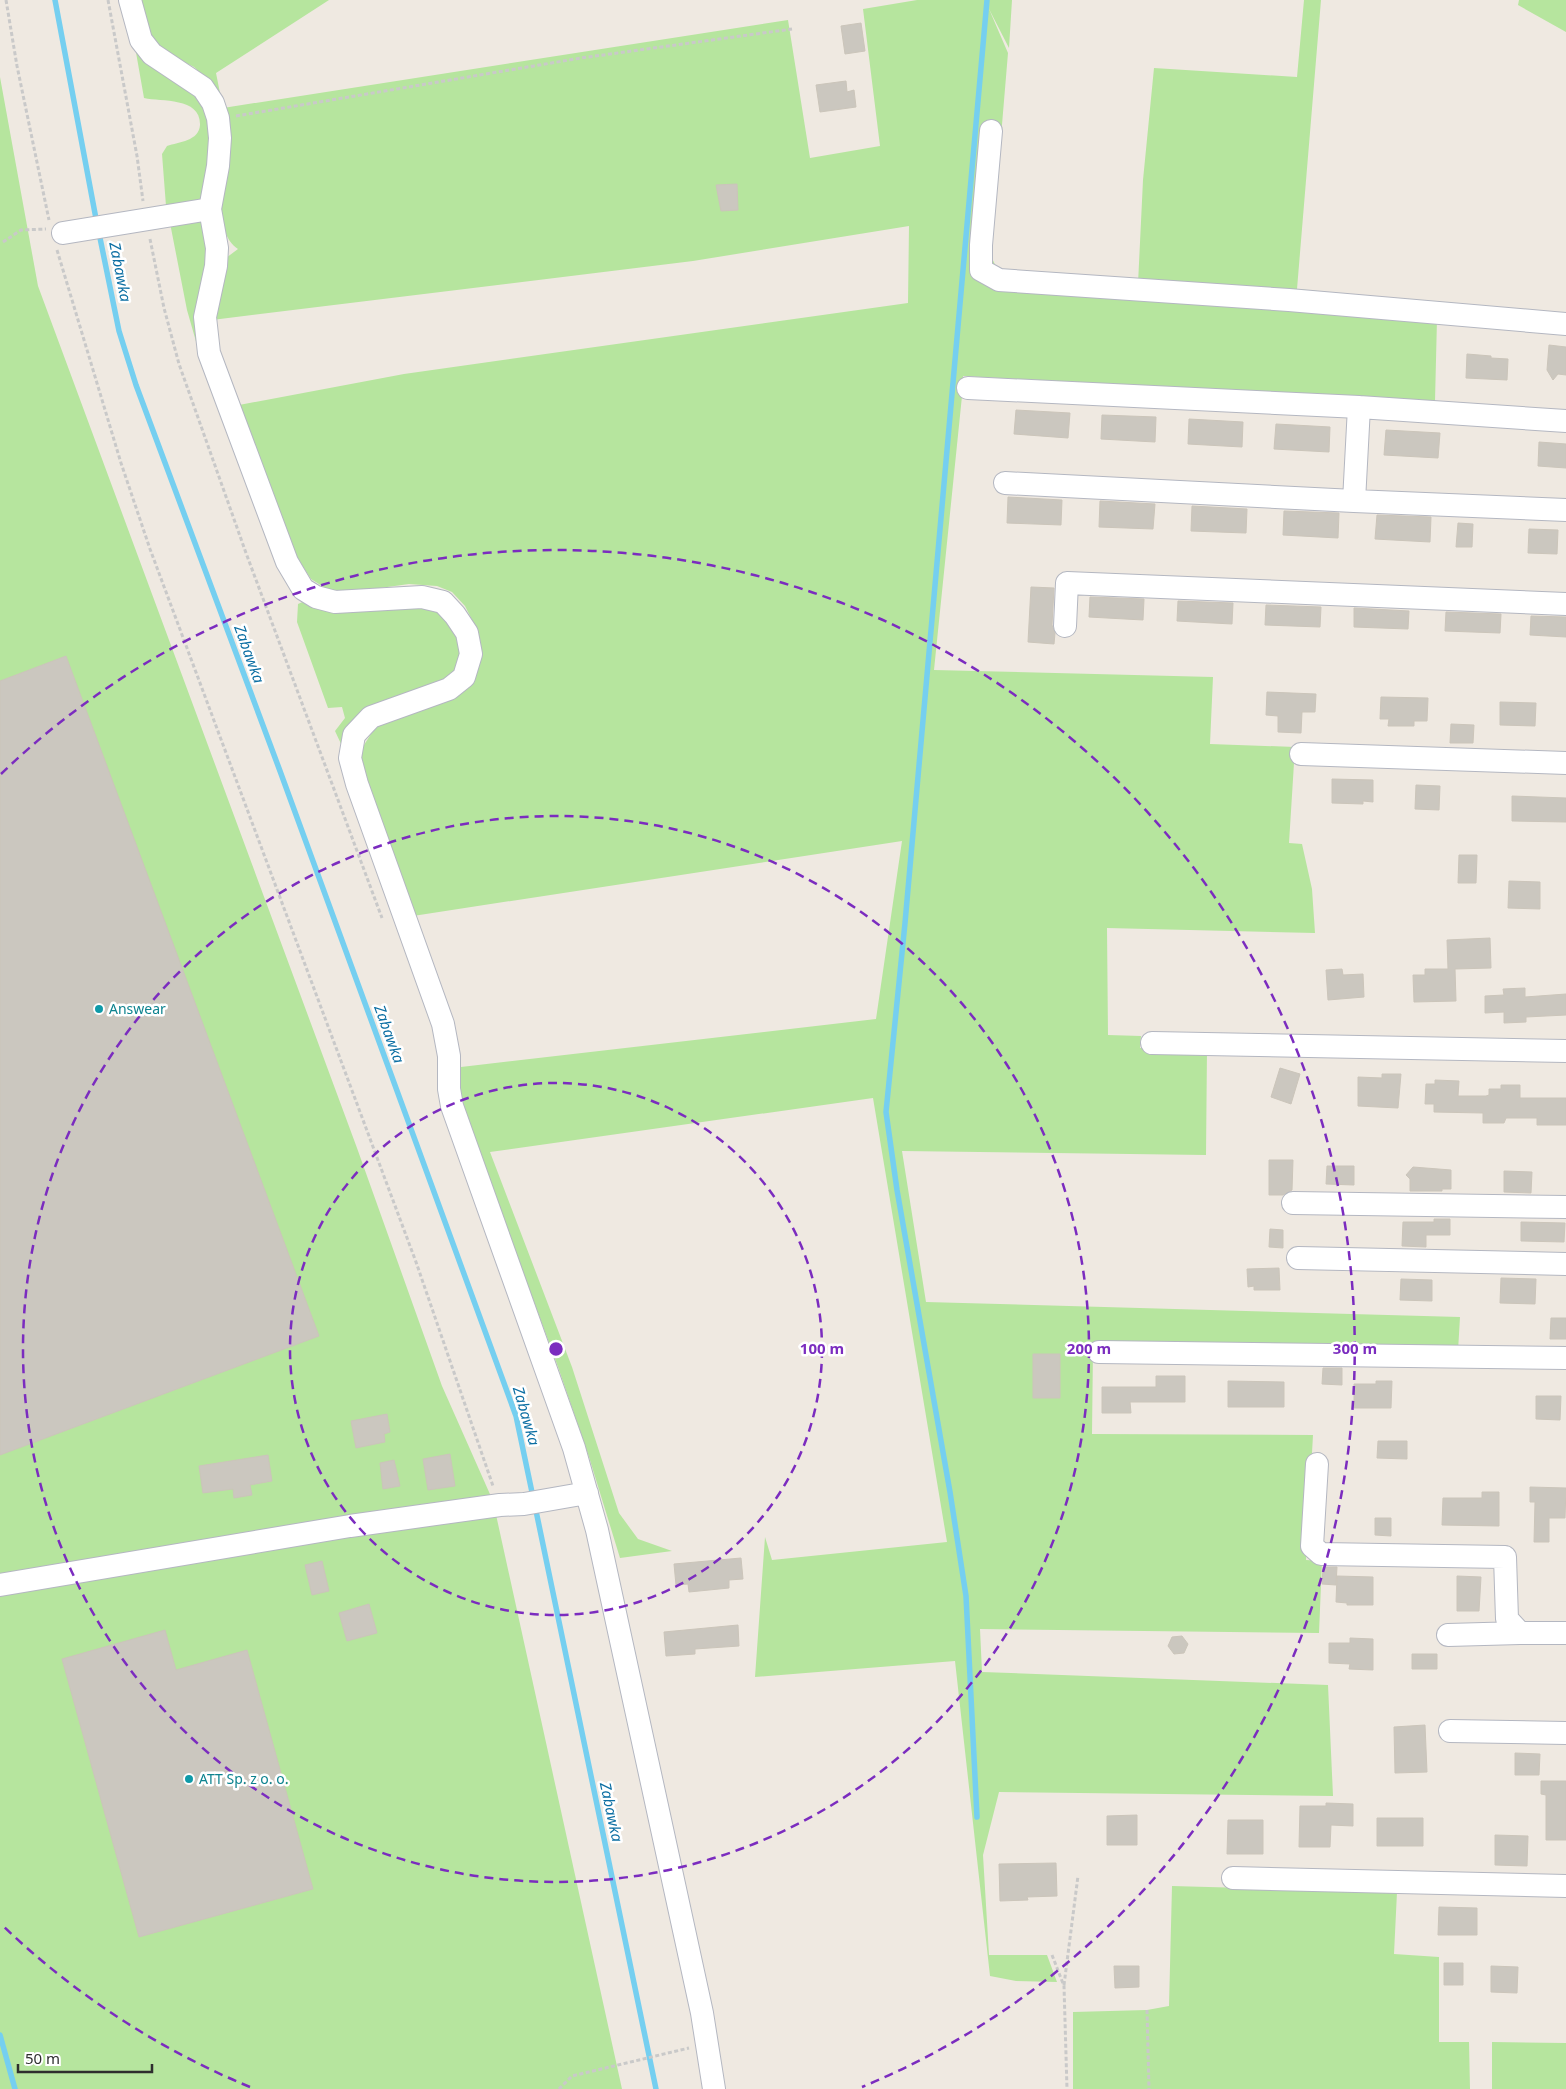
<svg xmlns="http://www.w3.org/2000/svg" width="1566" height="2089" viewBox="0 0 1566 2089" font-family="'Noto Sans',sans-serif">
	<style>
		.green { fill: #b6e59e }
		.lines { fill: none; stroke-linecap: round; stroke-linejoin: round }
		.stream { stroke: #75cff0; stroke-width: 5.5 }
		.building { fill: #cbc7bf; stroke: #cbc5ba }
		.minor-casing { stroke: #b4b7c1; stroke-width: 24 }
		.path { stroke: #c9c9c9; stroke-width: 3; stroke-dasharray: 4 2.5; stroke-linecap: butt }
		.minor { stroke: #fff; stroke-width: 22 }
		.ring { fill: none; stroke: #7b2cbf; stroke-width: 2.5; stroke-dasharray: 9 6 }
		.culture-dot { fill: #0f9aa8; stroke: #fff; stroke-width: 2 }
		.labels { text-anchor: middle; stroke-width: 5; stroke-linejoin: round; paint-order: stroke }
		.culture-label { font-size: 14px; fill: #0d838f; stroke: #fff; text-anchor: start }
		.water-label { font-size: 15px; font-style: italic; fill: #0d6fa3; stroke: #fff }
		.centre { fill: #7b2cbf; stroke: #fff; stroke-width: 2.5 }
		.ring-label { font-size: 15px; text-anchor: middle; font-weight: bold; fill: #7b2cbf; stroke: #fff; stroke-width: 5; stroke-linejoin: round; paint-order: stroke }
	</style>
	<rect width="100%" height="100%" fill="#efe9e1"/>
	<!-- green -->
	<path class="green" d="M138,0H329L216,73L223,108L788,20L810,158L880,146L863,9L917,0H1012L1009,48L989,9L1008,53L991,256L998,271L1138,284L1143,180L1154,68L1297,77L1304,0H1321L1297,289L1566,316L1437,319L1435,401L963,376L962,396L934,670L1213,677L1210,744L1295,747L1289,843L1302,844L1312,889L1315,933L1107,928L1108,1035L1141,1036L1140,1048L1207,1049L1206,1155L902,1151L926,1302L1460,1317L1458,1351L1093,1349L1092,1434L1313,1435L1306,1560L1322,1561L1319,1633L980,1629L982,1672L1328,1685L1333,1796L999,1792L983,1855L989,1955H1047L1057,1982L1016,1981L990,1976L955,1661L755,1677L765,1537L772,1560L947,1542L873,1098L490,1152L572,1367L619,1513L638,1539L672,1551L620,1558L589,1457L558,1367L463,1109L459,1085L461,1067L876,1019L902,841L413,916L365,784L360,755L364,745L376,726L455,694L476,628L465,606L452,592L437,586L409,584L373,589L330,591L311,579L294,553L239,405L404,374L908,303L909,226L693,261L212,320L226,258L238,249C225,240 224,227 221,213L212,84L194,67L162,51L150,33Z
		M1519,0H1566V32L1518,5Z
		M134,41L180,78L213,114L205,193L199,201L166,206L162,154L167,146C179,142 199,141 200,125C201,97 162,102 144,98Z
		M0,77L38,286L357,1148L442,1386L493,1501L622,2089H0Z
		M200,219L213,257L199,352L187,310L170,223Z
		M307,600L438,606L464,650L456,677L342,746L335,731L345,718L342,707L328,708L297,622L298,604Z
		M1172,1886L1397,1892L1394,1954L1439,1957V2042H1469L1470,2089H1073V2012L1147,2010L1169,2006Z
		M1492,2042L1566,2043V2089H1492Z"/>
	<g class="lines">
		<!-- stream -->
		<path class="stream" d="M55,0L97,224
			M99,233L119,331L136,385L280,771L516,1416L533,1497
			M535,1506L656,2089
			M977,1817L966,1596L950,1492L897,1190L886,1112L905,923L987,0
			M0,2035L15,2089"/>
	</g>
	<!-- building -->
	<path class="building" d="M861,23L865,51L845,54L841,26Z
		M846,81L847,92L854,90L856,107L820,112L816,85Z
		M737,184L738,210L721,211L716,185Z
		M1549,345L1566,347V375L1558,374L1553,380L1547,370Z
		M1467,354L1491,356V358L1508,359L1507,380L1466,378Z
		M1016,410L1070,413L1068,438L1014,434Z
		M1102,415L1156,417L1155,442L1101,439Z
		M1189,419L1243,422L1242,447L1188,444Z
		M1276,424L1330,427L1329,452L1274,449Z
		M1386,430L1440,433L1438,458L1384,455Z
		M1539,442L1566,444V468L1538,466Z
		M1008,497L1062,500L1061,525L1007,523Z
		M1100,501L1155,504L1153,529L1099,527Z
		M1192,506L1247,509L1246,533L1191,531Z
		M1284,511L1339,513L1338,538L1283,535Z
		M1377,515L1431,517L1430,542L1375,539Z
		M1458,523L1473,524L1472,547H1456Z
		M1529,529L1558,530L1557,554L1528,553Z
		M1031,587L1054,588L1052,625L1055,633L1054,644L1028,642Z
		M1090,597L1144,599L1143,620L1089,617Z
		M1178,601L1233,603L1232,624L1177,621Z
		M1266,605L1321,607L1320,627L1265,625Z
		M1354,608L1409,611L1408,629L1354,627Z
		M1446,612L1501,614L1500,633L1445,631Z
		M1531,616L1566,617V637L1530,635Z
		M66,656L319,1336L0,1455V681Z
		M1267,692L1316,694L1315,712H1302L1301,733L1278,732V716L1266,715Z
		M1381,697L1428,698L1427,721H1414V726H1388L1389,719H1380Z
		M1500,702L1536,703L1535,726L1500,725Z
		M1451,724L1474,725L1473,743H1450Z
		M1332,779L1373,780V802L1363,801V804L1332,803Z
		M1416,785L1440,786L1439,810L1415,809Z
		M1512,796L1566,798V822L1512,821Z
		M1459,855H1477L1476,883H1458Z
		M1509,881L1540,882V909L1508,908Z
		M1490,938L1491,968L1455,969L1456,1001L1414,1002L1413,975H1425V969H1448L1447,940Z
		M1342,969L1343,975L1363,974L1364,997L1328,1000L1326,970Z
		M1525,988V997L1566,994V1015L1526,1017V1022L1504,1023V1012L1485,1013V996L1504,995L1503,989Z
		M1280,1068L1300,1074L1291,1104L1271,1097Z
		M1382,1074H1401L1398,1108L1358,1106V1077L1382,1078Z
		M1435,1080L1459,1081L1458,1096H1486L1489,1095V1089H1501V1085H1520V1098H1566V1125H1537V1118H1506L1504,1123H1483V1113L1434,1112V1104H1425L1426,1084H1435Z
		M1269,1160H1293L1292,1190L1283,1195H1269Z
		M1327,1166H1354V1185L1326,1184Z
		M1413,1167L1451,1170V1189H1442V1191H1410V1179L1406,1175Z
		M1504,1171L1532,1172L1531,1193L1504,1192Z
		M1434,1219H1450V1235H1426V1247L1402,1246L1403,1222H1434Z
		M1521,1222L1565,1223L1564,1242L1521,1241Z
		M1270,1229L1283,1230V1248L1269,1247Z
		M1279,1268L1280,1290H1254V1286L1248,1287L1247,1269Z
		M1501,1278L1536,1279L1535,1304L1500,1303Z
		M1401,1279L1432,1280V1301L1400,1300Z
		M1551,1318H1566V1339H1550Z
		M1033,1354H1060V1398H1033Z
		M1323,1368H1342V1385L1322,1384Z
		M1156,1376H1185V1402H1130L1131,1413H1102V1387H1156Z
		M1228,1381L1284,1382V1407H1228Z
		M1376,1381H1392L1391,1408H1354V1384H1376Z
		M1536,1396H1561L1560,1420L1536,1419Z
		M387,1414L390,1432L384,1434L385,1442L356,1448L351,1421Z
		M1378,1441H1407V1459L1377,1458Z
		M450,1454L455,1486L428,1490L423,1459Z
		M268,1455L272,1481L250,1485L252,1495L234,1498L233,1489L203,1493L199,1466Z
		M394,1460L400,1486L383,1489L380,1463Z
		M1530,1487L1566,1488L1565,1518H1549V1542H1534L1535,1502H1530Z
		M1482,1492H1499V1526L1442,1525L1443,1498H1482Z
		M1375,1518H1391V1536L1375,1535Z
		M741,1558L743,1579L729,1580V1588L689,1592L688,1584L676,1585L674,1564Z
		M322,1561L329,1591L312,1595L305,1565Z
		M1323,1567H1337L1336,1585L1322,1584Z
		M1337,1576L1373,1577V1605H1347V1603L1336,1602Z
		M1457,1576L1481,1577L1479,1611H1457Z
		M369,1604L377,1633L347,1641L339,1613Z
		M738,1625L739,1646L695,1649V1654L666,1656L664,1632Z
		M165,1630L176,1670L247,1650L313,1889L139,1937L62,1659Z
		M1182,1636L1188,1644L1184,1653L1174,1654L1168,1646L1172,1637Z
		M1350,1638L1373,1639V1670L1349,1669L1350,1664L1329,1663V1643H1350Z
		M1412,1654H1437V1669H1412Z
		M1425,1725L1427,1772L1395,1773L1394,1727Z
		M1515,1753L1540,1754L1539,1775H1515Z
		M1541,1781H1566V1840H1546V1795L1541,1794Z
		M1326,1803L1353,1804V1826L1331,1825L1330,1847H1299L1300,1806H1326Z
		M1137,1815V1845H1107V1816Z
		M1377,1818H1423V1846H1377Z
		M1228,1820H1263V1854H1227Z
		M1495,1835L1528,1836L1527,1866L1495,1865Z
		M1056,1863L1057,1896L1027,1897L1028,1900L1000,1901L999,1864Z
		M1439,1907L1477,1908V1935H1438Z
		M1444,1963H1463V1985H1444Z
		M1114,1966H1139V1987L1115,1988Z
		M1491,1966L1518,1967L1517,1993L1491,1992Z"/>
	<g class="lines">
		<!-- minor casing -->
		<g class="minor-casing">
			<path id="minor" d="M130,0L141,40L152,54L203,88L213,103L218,118L220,138L218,166L210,209L217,248L216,266L205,317L209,353L287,562L303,589L316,597L335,602L422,597L443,602L455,615L467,633L471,654L464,677L449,689L371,717L354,735L350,758L357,784L443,1024L449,1056V1089L452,1106L574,1448L597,1530L702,2013L714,2089
				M991,131L981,245V270L999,280L1289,300L1566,324
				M63,233L210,209
				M968,388L1359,407L1566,421
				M1005,483L1354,501L1359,407
				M1354,501L1566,510
				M1065,626L1067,583L1566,604
				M1301,754L1566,763
				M1152,1043L1566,1051
				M1293,1203L1566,1207
				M1298,1258L1566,1264
				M1099,1352L1566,1358
				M1317,1464L1312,1546L1321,1554L1505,1557L1507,1619L1520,1633H1566
				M0,1585L350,1526L500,1505L524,1504L587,1493
				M1448,1635L1520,1633
				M1450,1731L1566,1733
				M1233,1878L1566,1886"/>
		</g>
		<!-- path -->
		<path class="path" d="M6,0L17,66L49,220
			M108,0L137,156L143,201
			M236,116L581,58L792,29
			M150,239L164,308L179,364L246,553L382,918
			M3,242L21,230L46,229
			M57,250L121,463L150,549L416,1262L493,1486
			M1052,1955L1064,1986L1067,2089
			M1064,1985L1078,1876
			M1147,2010L1149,2089
			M559,2089L572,2076L689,2048"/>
		<!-- minor -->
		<use href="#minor" class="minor"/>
	</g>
	<!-- distance rings -->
	<g class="ring">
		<circle cx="556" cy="1349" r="266"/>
		<circle cx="556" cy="1349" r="533"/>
		<path d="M250 2087A799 799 0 0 1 1 1924M1 774A799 799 0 1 1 862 2087"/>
	</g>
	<!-- markers -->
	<g class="culture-dot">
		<circle cx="99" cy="1009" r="5"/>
		<circle cx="189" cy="1779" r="5"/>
	</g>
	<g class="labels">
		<!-- culture labels -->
		<g class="culture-label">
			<text x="109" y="1014">Answear</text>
			<text x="199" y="1784">ATT Sp. z o. o.</text>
		</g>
		<!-- water labels -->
		<g class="water-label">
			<text transform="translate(120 272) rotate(79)" y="5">Zabawka</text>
			<text transform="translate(249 654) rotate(70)" y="5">Zabawka</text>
			<text transform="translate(389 1034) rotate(70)" y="5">Zabawka</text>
			<text transform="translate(526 1416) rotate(74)" y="5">Zabawka</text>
			<text transform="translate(611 1812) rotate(78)" y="5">Zabawka</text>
		</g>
	</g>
	<circle cx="556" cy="1349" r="8" class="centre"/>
	<g class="ring-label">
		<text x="822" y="1354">100 m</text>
		<text x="1089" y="1354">200 m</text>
		<text x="1355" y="1354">300 m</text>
	</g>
	<!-- scale -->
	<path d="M18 2064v8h134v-8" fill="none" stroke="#2e2e2e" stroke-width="2.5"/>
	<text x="25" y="2064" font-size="15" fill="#2e2e2e" stroke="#ffffff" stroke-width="4" paint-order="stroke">50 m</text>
</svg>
